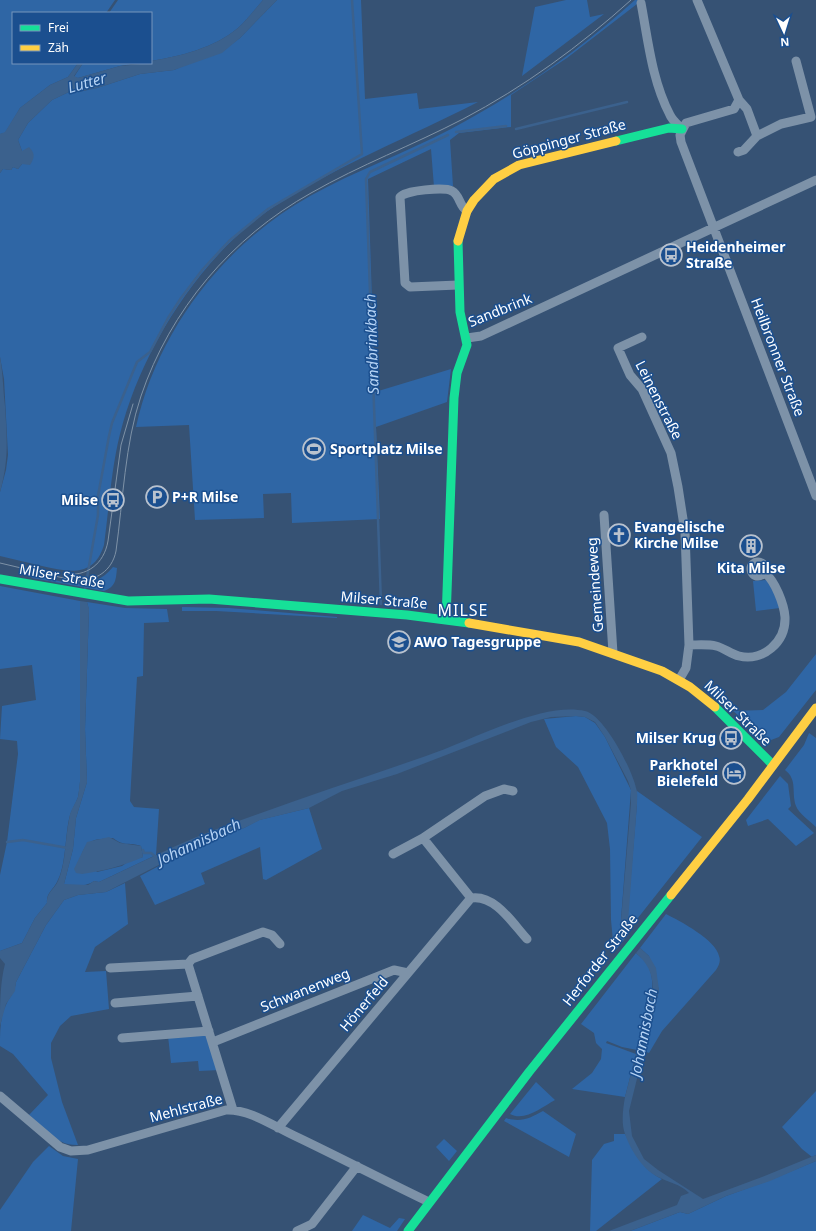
<svg xmlns="http://www.w3.org/2000/svg" width="816" height="1231" viewBox="0 0 816 1231" font-family="'Noto Sans',sans-serif">
	<style>
		.green { fill: #2f66a5; fill-rule: evenodd }
		.water { fill: #3b618d }
		.lines { fill: none; stroke-linecap: round; stroke-linejoin: round }
		.stream { stroke: #3b618d; stroke-width: 2.5 }
		.street { stroke: #7d92a8; stroke-width: 9 }
		.fast { stroke: #16e098; stroke-width: 9 }
		.slow { stroke: #ffcf43; stroke-width: 9 }
		.tram { stroke: #7e92a7; stroke-width: 1 }
		.labels { text-anchor: middle; stroke-width: 3; stroke-linejoin: round; paint-order: stroke }
		.street-label { font-size: 14px; fill: #fff; stroke: #1b4f8f }
		.poi-label { font-size: 14px; font-weight: bold; fill: #fff; stroke: #1b4f8f; text-anchor: start }
		.water-label { font-size: 15px; font-style: italic; fill: #b5d3f5; stroke: #1b4f8f }
		.quarter-label { font-size: 16px; letter-spacing: 1px; fill: #fff; stroke: #1b4f8f }
	</style>
	<rect width="100%" height="100%" fill="#365274"/>
	<!-- green -->
	<path class="green" d="M0,0H115L106,13H13V63H78L68,77L50,85L20,108L5,133L0,134Z
		M118,0H263C255,9 247,20 238,28C214,48 181,56 151,61V13H109Z
		M277,0H361L365,99L417,93L419,109L478,102C410,137 338,165 275,206C201,254 141,350 120,434C111,470 109,508 104,545C94,578 69,572 42,566C28,563 14,559 0,556V492L6,470L8,455L4,379L0,357V173L3,169L11,170L13,167L18,169L22,164V151L18,140L28,123L52,100L71,91L78,92L97,88L140,74L174,70L232,44L240,38Z
		M566,0H587L590,17L604,14L522,76L535,7Z
		M635,0H641L637,1V4L567,58L511,95V127L459,133L450,140L453,186L434,187L431,149L368,179L375,392L451,369L447,402L376,427L380,519L292,523L291,493L263,494L264,518L195,520L189,425L136,427C157,331 224,244 310,196C355,171 405,153 451,129C518,93 579,51 635,0Z
		M83,63H137L120,66L78,78L74,77Z
		M113,567L117,568C116,579 116,587 104,591L32,578L30,576V573C60,581 90,595 113,567Z
		M767,580L769,581L780,608L756,611L753,581Z
		M0,586L80,601C80,646 81,691 80,736C80,756 82,777 78,797C76,803 71,810 69,819C65,837 66,866 57,882C53,890 46,893 47,903L35,918L22,943L0,951V875L7,842L18,754L17,741L0,739L2,706L36,700L32,665L0,669Z
		M87,602L125,608L167,609L169,622L144,623L143,676L137,677L130,801L134,807L159,809L156,855L99,882L94,881C87,886 73,888 64,884L73,849L76,818L87,782L85,729L89,610ZM113,838C124,847 131,842 141,846L143,857L129,861L122,866L97,872L81,856C88,837 95,840 113,838Z
		M182,607L229,608L337,617V618L216,611H182Z
		M816,654V690L779,737L771,740L766,738L733,711L763,710L786,692Z
		M576,716L585,717L595,723L605,737L631,790L620,932L624,940L614,952L611,920L610,849L607,823L578,767L556,747L544,719Z
		M809,733L816,738V827C810,821 799,814 796,806C791,792 798,780 785,770L804,745Z
		M780,776L788,784L791,806L788,809L814,833L796,846L768,819L748,826L746,820Z
		M637,791L702,837L626,933L637,804Z
		M309,808L322,849L266,880L263,879L260,847L201,873L205,884L155,905L140,876L219,834L244,828L259,820Z
		M125,883L128,924L95,947L85,972L106,971L109,1009L71,1016L60,1026L51,1043V1058L62,1102L78,1145C57,1146 45,1129 29,1115L48,1095L13,1054L0,1046C0,1032 0,1017 6,1005C10,996 15,992 16,982L46,925L64,900L78,895L106,892Z
		M666,914C680,921 716,940 719,956C721,961 719,965 716,970L662,1031L649,1053L644,1051L659,990L649,956L640,948Z
		M636,953C640,957 645,960 647,964C661,987 644,1027 637,1050L622,1047L607,1041L606,1043L636,1054L625,1097L572,1089L592,1073L601,1059L602,1049L596,1043L594,1033L581,1024Z
		M209,1033L220,1070L199,1071L198,1061L171,1063L168,1036Z
		M536,1082L555,1100C542,1107 525,1122 510,1114Z
		M816,1091V1155L812,1157L802,1149L782,1127Z
		M543,1111L576,1134L569,1157L504,1121L506,1118C521,1123 530,1118 543,1111Z
		M614,1134H625C635,1152 643,1170 662,1179L596,1231H590L592,1160L604,1144L614,1141Z
		M444,1139L457,1151L449,1161L436,1147Z
		M49,1146L63,1156L78,1159L71,1231H0V1210L33,1162Z
		M816,1161V1231H630L680,1212L688,1214L726,1196L770,1180Z
		M363,1215L390,1228L399,1218L405,1219L397,1231H352Z"/>
	<!-- water -->
	<path class="water" d="M263,0H277L240,38L222,53L174,70L140,74L97,88L78,92L71,91L52,100L28,123L18,140L22,151L29,147C35,153 35,157 30,165L22,164L18,169L13,167L11,170L3,169L0,173V134L5,132L20,108L50,85L68,77L78,63H83L74,76L78,78L120,66L151,63V61C181,56 214,48 238,28C247,20 255,9 263,0Z
		M0,357C3,373 3,389 5,406C7,439 9,459 0,492Z
		M80,601L87,602L89,609L85,729L87,782L76,818L73,849L64,884L88,885L94,881L99,882C138,864 177,844 217,829C286,803 357,780 426,756C469,742 542,701 585,711C604,715 632,769 636,788C638,793 637,798 637,804L627,935L624,940L620,932L631,803V790L628,781L605,737L595,722L585,717L576,716L551,717L531,722L397,774L342,791L309,808L260,820L244,828L219,834L106,892L78,895L64,900L46,925L16,982L15,991L6,1004L0,1026C0,1006 0,983 5,964L0,958V951L22,943L35,918L47,903C46,893 54,890 58,881C66,864 65,839 69,820C70,810 75,805 78,797C79,792 79,787 80,782Z
		M109,837L120,843L141,846L143,857C123,866 103,871 82,874L76,873L74,869L87,842Z
		M640,948L649,956L656,968L659,990L629,1111L632,1136L644,1159L658,1170L703,1199L767,1175L816,1155V1161L770,1181L726,1196L688,1214L680,1212L630,1231H609L677,1205L681,1196L689,1193C681,1184 667,1182 656,1176C642,1168 630,1149 625,1134C621,1123 623,1109 625,1097L653,988C652,972 648,964 636,953Z"/>
	<g class="lines">
		<!-- stream -->
		<path class="stream" d="M516,129L627,102
			M456,132L506,126
			M85,589L98,515V496L109,436L112,423L137,362L150,352L168,318L181,298L203,269L229,241L268,209L362,154L352,0
			M381,604L366,179L370,172L448,135
			M7,842L23,840L68,848
			M143,850L144,853H151L156,857"/>
		<!-- street -->
		<path class="street" d="M697,0L739,100L734,109L686,123L680,135L681,142L816,496
			M641,3C648,40 652,81 670,115C672,120 678,125 682,129
			M739,100L747,109L757,136L781,124L811,117L796,61
			M738,152L744,150L757,136
			M458,285L410,287L405,283L400,197C405,190 445,187 452,191C460,195 459,206 467,211
			M642,337L618,348L630,375L642,389L671,453L678,487L685,532L689,645L686,668L679,680
			M467,338L481,336L816,180
			M604,515L613,653
			M751 569a7 7 0 1 1 14 0a7 7 0 1 1-14 0Z
			M689,645C698,645 708,644 716,646C724,648 731,654 739,656C763,662 786,642 785,617C784,604 775,581 765,573
			M423,838L471,898
			M393,854L423,838L485,796L504,789L513,791
			M110,968L188,964
			M115,1003L198,996
			M122,1038L209,1031
			M213,1042L394,970L408,973
			M0,1096L60,1147L71,1151L88,1150L226,1110C250,1109 275,1127 297,1137C341,1158 385,1181 429,1202
			M233,1110L188,964L192,959L263,932L272,935L280,944
			M278,1128L471,898C495,894 513,924 527,939
			M297,1231L312,1224L357,1166"/>
		<!-- fast -->
		<path class="fast" d="M616,141L669,128L682,129
			M0,579L128,601L209,599L407,615L469,623
			M446,620L454,398L457,373L467,345L460,312L458,241
			M715,707L773,765
			M408,1231L529,1072L671,895"/>
		<!-- slow -->
		<path class="slow" d="M458,241L467,211L474,200L494,179L519,165L616,141
			M469,623L579,642L662,671L690,687L715,707
			M671,895L748,799L816,708"/>
		<!-- tram -->
		<path class="tram" d="M0,563L76,581C96,581 112,571 116,551C123,501 125,443 141,396C170,310 232,237 311,193C360,165 413,145 463,119C524,87 580,46 631,0
			M64,574C87,577 104,564 108,541L121,445L133,404"/>
	</g>
	<!-- icons -->
	<defs>
		<g id="bus-ring" transform="scale(1.15)"><circle r="9.5" fill="#1b4f8f" stroke="#b9c2ce" stroke-width="1.5"/><path d="M-5-6H5V4H4V6H2V4H-2V6H-4V4H-5ZM-3.5-4V0h7V-4ZM-3.5 1.2v1.5H-2V1.2ZM2 1.2v1.5H3.5V1.2Z" fill="#b9c2ce"/></g>
		<g id="stadium-ring" transform="scale(1.15)"><circle r="9.5" fill="#1b4f8f" stroke="#b9c2ce" stroke-width="1.5"/><path d="M0-5a6.5 5 0 1 0 0 10a6.5 5 0 1 0 0-10ZM-3.5-1.8h7v3.6h-7Z" fill="#b9c2ce"/></g>
		<g id="parking-ring" transform="scale(1.15)"><circle r="9.5" fill="#1b4f8f" stroke="#b9c2ce" stroke-width="1.5"/><path d="M-3.5-5.5H1a3.5 3.5 0 0 1 0 7H-1V5.5H-3.5ZM-1-3.4V-.6H.8a1.4 1.4 0 0 0 0-2.8Z" fill="#b9c2ce"/></g>
		<g id="church-ring" transform="scale(1.15)"><circle r="9.5" fill="#1b4f8f" stroke="#b9c2ce" stroke-width="1.5"/><path d="M-1.2-6h2.4v3.5h3.3v2.4h-3.3V6h-2.4V-.1h-3.3v-2.4h3.3Z" fill="#b9c2ce"/></g>
		<g id="building-ring" transform="scale(1.15)"><circle r="9.5" fill="#1b4f8f" stroke="#b9c2ce" stroke-width="1.5"/><path d="M-4-6H4V6H1V3H-1V6H-4ZM-2.5-4.3h1.7v1.8h-1.7ZM.8-4.3h1.7v1.8H.8ZM-2.5-1h1.7V.8h-1.7ZM.8-1h1.7V.8H.8Z" fill="#b9c2ce"/></g>
		<g id="school-ring" transform="scale(1.15)"><circle r="9.5" fill="#1b4f8f" stroke="#b9c2ce" stroke-width="1.5"/><path d="M0-5L7-2L0 1L-7-2ZM-4 1L0 2.5L4 1V4Q0 6-4 4Z" fill="#b9c2ce"/></g>
		<g id="hotel-ring" transform="scale(1.15)"><circle r="9.5" fill="#1b4f8f" stroke="#b9c2ce" stroke-width="1.5"/><path d="M-6-4.5h1.5V1H6V5H4.5V3h-9V5H-6ZM-4 0a1.8 1.8 0 1 1 3.6 0ZM.5 0V-2.5h3Q6-2.5 6 0Z" fill="#b9c2ce"/></g>
	</defs>
	<g fill-rule="evenodd">
		<use href="#bus-ring" x="671" y="255"/>
		<use href="#stadium-ring" x="314" y="449"/>
		<use href="#parking-ring" x="157" y="497"/>
		<use href="#bus-ring" x="113" y="500"/>
		<use href="#church-ring" x="619" y="535"/>
		<use href="#building-ring" x="751" y="546"/>
		<use href="#school-ring" x="399" y="642"/>
		<use href="#bus-ring" x="731" y="738"/>
		<use href="#hotel-ring" x="734" y="773"/>
	</g>
	<g class="labels">
		<!-- street labels -->
		<g class="street-label">
			<text transform="translate(569 139) rotate(-15)" y="5">Göppinger Straße</text>
			<text transform="translate(500 310) rotate(-22)" y="5">Sandbrink</text>
			<text transform="translate(778 357) rotate(69)" y="5">Heilbronner Straße</text>
			<text transform="translate(659 400) rotate(63)" y="5">Leinenstraße</text>
			<text transform="translate(62 576) rotate(10)" y="5">Milser Straße</text>
			<text transform="translate(595 585) rotate(-94)" y="5">Gemeindeweg</text>
			<text transform="translate(384 600) rotate(5)" y="5">Milser Straße</text>
			<text transform="translate(738 713) rotate(44)" y="5">Milser Straße</text>
			<text transform="translate(600 960) rotate(-52)" y="5">Herforder Straße</text>
			<text transform="translate(305 990) rotate(-22)" y="5">Schwanenweg</text>
			<text transform="translate(364 1004) rotate(-50)" y="5">Hönerfeld</text>
			<text transform="translate(186 1108) rotate(-15)" y="5">Mehlstraße</text>
		</g>
		<!-- poi labels -->
		<g class="poi-label">
			<text x="686" y="252">Heidenheimer<tspan x="686" dy="16">Straße</tspan></text>
			<text x="330" y="454">Sportplatz Milse</text>
			<text x="172" y="502">P+R Milse</text>
			<text x="98" y="505" text-anchor="end">Milse</text>
			<text x="634" y="532">Evangelische<tspan x="634" dy="16">Kirche Milse</tspan></text>
			<text x="751" y="573" text-anchor="middle">Kita Milse</text>
			<text x="414" y="647">AWO Tagesgruppe</text>
			<text x="716" y="743" text-anchor="end">Milser Krug</text>
			<text x="718" y="770" text-anchor="end">Parkhotel<tspan x="718" dy="16">Bielefeld</tspan></text>
		</g>
		<!-- water labels -->
		<g class="water-label">
			<text transform="translate(87 83) rotate(-16)" y="5">Lutter</text>
			<text transform="translate(372 344) rotate(-92)" y="5">Sandbrinkbach</text>
			<text transform="translate(199 842) rotate(-25)" y="5">Johannisbach</text>
			<text transform="translate(644 1033) rotate(-79)" y="5">Johannisbach</text>
		</g>
		<!-- quarter labels -->
		<g class="quarter-label">
			<text x="463" y="616">MILSE</text>
		</g>
	</g>
	<!-- legend -->
	<rect x="12" y="12" width="140" height="52" fill="#1b4f8f" stroke="#7695bc"/>
	<rect x="20" y="25" width="20" height="6" fill="#16e098" stroke="#7695bc"/>
	<text x="48" y="32" font-size="12" fill="#ffffff">Frei</text>
	<rect x="20" y="45" width="20" height="6" fill="#ffcf43" stroke="#7695bc"/>
	<text x="48" y="52" font-size="12" fill="#ffffff">Zäh</text>
	<!-- north arrow -->
	<g transform="translate(784 32) rotate(176)" stroke="#1b4f8f" stroke-width="3" paint-order="stroke">
	<path d="M0-3L7 15L0 10L-7 15Z" fill="#ffffff"/>
	<text y="-6" font-size="11" font-weight="bold" text-anchor="middle" fill="#ffffff">N</text>
	</g>
</svg>
